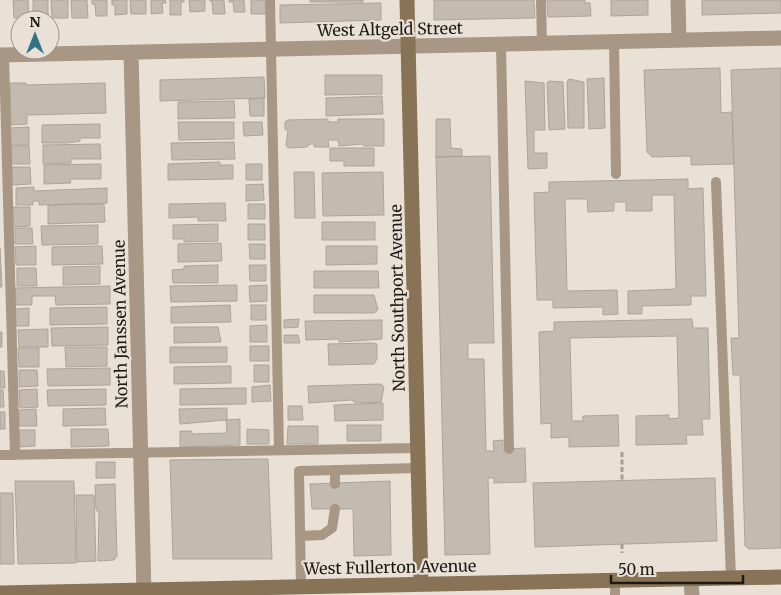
<svg xmlns="http://www.w3.org/2000/svg" width="781" height="595" viewBox="0 0 781 595" font-family="Merriweather,serif">
	<style>
		.building { fill: #c3bab0; stroke: #aca49a }
		.lines { fill: none; stroke-linecap: round; stroke-linejoin: round }
		.path { stroke: #a59e95; stroke-width: 3; stroke-dasharray: 5 2.5; stroke-linecap: butt }
		.lane { stroke: #a79784; stroke-width: 10 }
		.street { stroke: #a79784; stroke-width: 15 }
		.secondary { stroke: #897357; stroke-width: 15 }
		.labels { text-anchor: middle; stroke-width: 4.5; stroke-linejoin: round; paint-order: stroke }
		.street-label { font-size: 16px; fill: #1c1915; stroke: #eae1d6 }
	</style>
	<rect width="100%" height="100%" fill="#eae1d6"/>
	<!-- building -->
	<path class="building" d="M13,0H28L29,18H14Z
		M33,0H48V16L33,17Z
		M51,0H68V18H52Z
		M71,0H87L88,18H72Z
		M92,0H107V16H96L95,4H92Z
		M112,0H127V14L115,15V5H112Z
		M130,0H146V14H131Z
		M151,0H165L166,3H162L163,13L151,14Z
		M170,0H184V2H181V15H170Z
		M189,0H205V11L190,12Z
		M209,0H224L225,14H213L212,2Z
		M229,0H244L245,12H234L233,2H229Z
		M251,0H267V14H251Z
		M310,0H363V2H310Z
		M434,0H534L535,18L434,20Z
		M547,0H585V3H590L591,16L548,17Z
		M611,0H648V15L611,16Z
		M702,0H781V13L702,15Z
		M381,3V20L280,23V5Z
		M720,68L721,113L732,112L734,164L691,165V156L652,157L647,152L644,70Z
		M781,68V548L749,549L745,546L740,375H733L731,338H739L731,70Z
		M325,75H382V94L325,95Z
		M264,77L265,98L160,101V80Z
		M604,78L605,128L589,129L587,79Z
		M569,79L584,82V128H568L567,82Z
		M525,81L544,83L545,130H534V153H547V168L528,169Z
		M549,81L563,82L565,129L549,130L547,83Z
		M10,83H26V85L105,83L106,113L27,115V124L11,125Z
		M382,96L383,114L326,116V98Z
		M264,98V116H250L249,99Z
		M234,101L235,118L178,119V102Z
		M328,119V122H338V119H384V146H364L362,144L339,146L338,140H328L329,147H314V144H310L307,147L288,148L286,145L288,131L285,129V122L288,120Z
		M436,119H450L451,148L462,149V156L436,157Z
		M178,122H234V139L179,140Z
		M243,122H262L263,135L244,136Z
		M100,124V138H80V141L68,143H42V125Z
		M29,127V145H10V128Z
		M234,142L235,159L172,160L171,143Z
		M100,144L101,159H71V163L43,164V145Z
		M11,146H29L30,164H12Z
		M330,148H374V166H344V161H330Z
		M490,156L494,343H468V359H484L486,451H494L493,441L503,440V449L525,448L526,482L494,483V478H488L490,554L445,555L436,157Z
		M220,162V165H233V179L168,180V164Z
		M101,164V179H70L71,183L44,184V165Z
		M246,164H262V180H246Z
		M12,167H30L31,184L12,185Z
		M294,172H314L315,218H295Z
		M383,172L384,215L323,216L322,173Z
		M688,179V189L703,188L706,296H691V305L642,306V314H628V291L676,289L674,195H652V211H626V202H614V211L588,212L587,199H565L567,291L617,290L618,314L603,315V307L553,308V300H537L534,193L549,192V182Z
		M263,184L264,200L246,201V185Z
		M34,187V191L107,188V203L39,205V201H33V205H16V188Z
		M225,203L226,221H198V217L169,218V204Z
		M104,204L105,222L48,224V205Z
		M248,204H265V219H248Z
		M12,207H30V226L12,227Z
		M322,222H375V240H322Z
		M218,224V241L184,242V239H173V225Z
		M248,224H265V240H248Z
		M98,225V244L42,245L41,226Z
		M15,228H32L33,244H15Z
		M221,243L222,261L178,262V244Z
		M249,244H265V259H250Z
		M36,246V265H16L15,247Z
		M102,246L103,264L52,265V247Z
		M326,246H377V264L326,265Z
		M0,248L2,287H0Z
		M218,265V283H173L172,270L184,269V266Z
		M249,265H266V281H250Z
		M100,266V284L63,285V267Z
		M17,268H36L37,286H17Z
		M314,271H378L379,288H314Z
		M237,285V301L171,302L170,286Z
		M267,285V301L250,302L249,286Z
		M110,286V304L56,305L55,296H32V305H16L15,288Z
		M314,295H374L378,310L374,313H314Z
		M230,305L231,322L171,323V307Z
		M251,305H266V320H251Z
		M107,307V324L50,325V308Z
		M29,308V326H15V309Z
		M299,319L298,327L284,328V320Z
		M692,319L693,328H708L710,419H702L703,435H686L687,444L636,445V416L669,415V419L679,418L677,336L570,338L572,421H583V416L618,415L619,446L569,447V437L551,438V423L541,424L539,332L554,331V322Z
		M382,320V339L339,342V339L306,340L305,321Z
		M267,325V342H250V326Z
		M108,327V345L52,346L51,328Z
		M174,327H218L221,342L174,343Z
		M48,329V347H19L18,330Z
		M0,332H2V347H0Z
		M284,335H298L300,343H284Z
		M372,343L377,344V359L374,364L329,365L328,344Z
		M250,346H269V361H250Z
		M65,347H107V366L66,367Z
		M170,347H227V362L170,363Z
		M18,348H39V367H19Z
		M254,365H269V382H254Z
		M231,366V383L174,384V367Z
		M110,368V385L48,386L47,369Z
		M19,370H37L38,386L19,387Z
		M0,371H4L5,388H0Z
		M381,384L384,387L381,402L355,403L352,400L309,403L308,386Z
		M270,385L271,401L252,402V387Z
		M246,388V404L180,405V389Z
		M37,389L38,407L20,408L19,390Z
		M106,389V405L48,406L47,390Z
		M0,390H3L4,407H0Z
		M383,403V420L335,421L334,405Z
		M288,406H302L303,420H288Z
		M105,408L106,425L63,426V409Z
		M227,408V420L180,424L179,409Z
		M36,409L37,426H19V410Z
		M0,412H5V429H0Z
		M240,419V445L180,447V431H192V434L227,433L226,420Z
		M347,425H381V441H347Z
		M288,426H318V444H287Z
		M71,429H108L109,446L71,447Z
		M247,429L269,430V444H247Z
		M19,430H35V446L20,447Z
		M268,459L272,559H173L170,460Z
		M96,462H115V478H96Z
		M715,478L717,541L535,547L533,483Z
		M15,481H74L76,563L18,564Z
		M390,481L391,555L354,556L353,509H312L310,484Z
		M115,484L117,556L114,560L98,561L99,512L96,510L95,485Z
		M0,493H13L14,564H0Z
		M76,495H94L96,561L77,562Z"/>
	<g class="lines">
		<!-- path -->
		<path class="path" d="M622,452V481
			M622,544V553"/>
		<!-- lane -->
		<path class="lane" d="M270,0L279,450
			M541,0L542,43
			M614,41L616,174
			M501,44L509,449
			M4,55L15,455
			M716,182L731,578
			M0,455L417,448
			M335,470V484
			M300,536L322,535L332,528L335,509
			M615,580V595
			M301,587L299,471L418,468"/>
		<!-- street -->
		<path class="street" d="M678,0L679,40
			M131,52L144,595
			M0,55L781,38
			M691,579L692,595"/>
		<!-- secondary -->
		<path class="secondary" d="M407,0L421,584
			M0,593L781,577"/>
	</g>
	<g class="labels">
		<!-- street labels -->
		<g class="street-label">
			<text transform="translate(390 29) rotate(-1)" y="6">West Altgeld Street</text>
			<text transform="translate(397 298) rotate(-91)" y="6">North Southport Avenue</text>
			<text transform="translate(120 324) rotate(-91)" y="6">North Janssen Avenue</text>
			<text transform="translate(390 567) rotate(-1)" y="6">West Fullerton Avenue</text>
		</g>
	</g>
	<!-- north arrow -->
	<g transform="translate(35 35)"><circle r="24" fill="#eae1d6" stroke="#989189"/>
	<path d="M0-4L9 19L0 12L-9 19Z" fill="#337287"/>
	<text y="-8" font-size="14" font-weight="bold" text-anchor="middle" fill="#1c1915">N</text>
	</g>
	<!-- scale -->
	<path d="M611 575v8h132v-8" fill="none" stroke="#1c1915" stroke-width="2.5"/>
	<text x="618" y="575" font-size="15" fill="#1c1915" stroke="#eae1d6" stroke-width="4" paint-order="stroke">50 m</text>
</svg>
